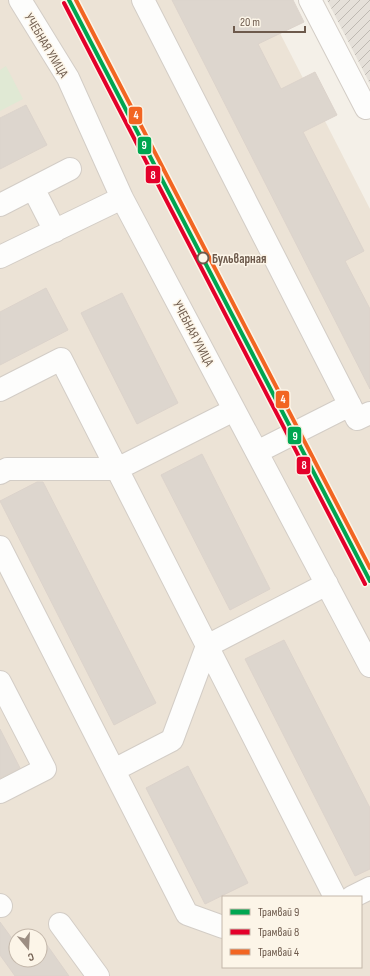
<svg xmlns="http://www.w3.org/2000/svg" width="370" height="976" viewBox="0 0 370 976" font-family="'Sofia Sans Condensed',sans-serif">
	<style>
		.residential { fill: #ece3d6; fill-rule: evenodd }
		.industrial { fill: url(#industrial-furrows) }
		.park { fill: #e0e9d4 }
		.building { fill: #ddd6ce; stroke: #dcd3cb }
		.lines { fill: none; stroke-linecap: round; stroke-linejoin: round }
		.minor-casing { stroke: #d3cdc6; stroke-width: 24 }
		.minor { stroke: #fdfdfc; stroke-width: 22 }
		.tram-1-casing { stroke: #fcf5e8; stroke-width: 7 }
		.tram-2-casing { stroke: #fcf5e8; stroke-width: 7 }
		.tram-3-casing { stroke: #fcf5e8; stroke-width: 7 }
		.tram-1 { stroke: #00a651; stroke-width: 4 }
		.tram-2 { stroke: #e4002b; stroke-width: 4 }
		.tram-3 { stroke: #f26522; stroke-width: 4 }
		.stop-dot { fill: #fcf5e8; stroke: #6d5a4c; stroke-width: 2 }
		.labels { text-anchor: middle; stroke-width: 3; stroke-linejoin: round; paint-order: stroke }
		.street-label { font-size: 13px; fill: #6d5a4c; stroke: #fcf5e8 }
		.stop-label { font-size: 13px; font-weight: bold; fill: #6d5a4c; stroke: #fcf5e8; text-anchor: start }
		.line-badge { stroke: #fcf5e8; stroke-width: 1.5 }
		.badge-label { font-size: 11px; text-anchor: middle; font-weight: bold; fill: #fff }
	</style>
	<defs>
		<pattern id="industrial-furrows" width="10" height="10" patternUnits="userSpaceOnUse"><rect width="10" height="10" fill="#e5e0d9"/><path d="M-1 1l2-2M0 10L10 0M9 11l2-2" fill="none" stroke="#beb9b2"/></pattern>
	</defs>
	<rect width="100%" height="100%" fill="#f4f0e8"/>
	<!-- residential -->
	<path class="residential" d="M0,0H263L370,209V976H0ZM223,897H361V967H223ZM16,936H40V960H16Z"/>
	<!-- industrial -->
	<path class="industrial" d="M327,0H370V84Z"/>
	<!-- park -->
	<path class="park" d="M6,66L23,99L0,111V70Z"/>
	<!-- building -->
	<path class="building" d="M172,0H293L304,22L258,44L281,89L315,72L337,115L303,132L364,251L345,261L370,309V389Z
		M26,105L47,145L0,169V118Z
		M46,288L68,330L0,365V312Z
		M122,293L178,403L137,424L81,313Z
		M202,454L270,589L230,610L161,475Z
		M37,482H43L156,703L114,725L0,501Z
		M284,640L370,808V869L355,876L245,659Z
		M0,729L20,768L0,778Z
		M188,766L248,883L205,904L146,788Z
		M0,922L16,944V960H40V939L42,938L69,976H15L0,955Z"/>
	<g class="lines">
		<!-- minor casing -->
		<g class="minor-casing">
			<path id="minor" d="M20,0L68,78L122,198L370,666
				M143,0L357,419L370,413
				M310,0L366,108
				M33,188L55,231
				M0,205L70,169
				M0,257L122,198
				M0,390L61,359L335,897
				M257,452L350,405
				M0,473L7,469H117L234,410
				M0,547L187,914L223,927
				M0,682L45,769L0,792
				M114,770L172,740L207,646L327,584
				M352,897L370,888
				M0,905L1,906
				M60,924L98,976"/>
		</g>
		<!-- minor -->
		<use href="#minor" class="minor"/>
		<!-- tram-1 casing -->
		<g class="tram-1-casing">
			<path id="tram-1" d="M69,0L370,581"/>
		</g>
		<!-- tram-2 casing -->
		<g class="tram-2-casing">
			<path id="tram-2" d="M64,3L365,584"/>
		</g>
		<!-- tram-3 casing -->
		<g class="tram-3-casing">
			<path id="tram-3" d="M76,0L370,568"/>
		</g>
		<!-- tram-1 -->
		<use href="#tram-1" class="tram-1"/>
		<!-- tram-2 -->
		<use href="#tram-2" class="tram-2"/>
		<!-- tram-3 -->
		<use href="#tram-3" class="tram-3"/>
	</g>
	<!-- markers -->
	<circle class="stop-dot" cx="203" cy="258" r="5.5"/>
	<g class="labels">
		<!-- street labels -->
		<g class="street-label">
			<text transform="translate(47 45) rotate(59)" y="5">УЧЕБНАЯ УЛИЦА</text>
			<text transform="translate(194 333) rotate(62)" y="5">УЧЕБНАЯ УЛИЦА</text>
		</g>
		<!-- stop labels -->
		<g class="stop-label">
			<text x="212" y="263">Бульварная</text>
		</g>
	</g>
	<g class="line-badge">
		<rect x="128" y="106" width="15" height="19" rx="4" fill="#f26522"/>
		<rect x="137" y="136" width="15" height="19" rx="4" fill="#00a651"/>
		<rect x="145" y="165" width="16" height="19" rx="4" fill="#e4002b"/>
		<rect x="275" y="390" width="15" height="19" rx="4" fill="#f26522"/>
		<rect x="287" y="426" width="15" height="19" rx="4" fill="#00a651"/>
		<rect x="296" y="456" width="15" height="19" rx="4" fill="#e4002b"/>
	</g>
	<g class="badge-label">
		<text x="136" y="119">4</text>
		<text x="144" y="149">9</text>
		<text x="153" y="179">8</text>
		<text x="283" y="403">4</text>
		<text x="295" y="440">9</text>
		<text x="304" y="469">8</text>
	</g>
	<!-- legend -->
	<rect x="222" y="896" width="140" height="72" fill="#fcf5e8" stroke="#c3b7aa"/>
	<rect x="230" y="909" width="20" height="6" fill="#00a651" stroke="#c3b7aa"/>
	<text x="258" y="916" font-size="12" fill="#6d5a4c">Трамвай 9</text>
	<rect x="230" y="929" width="20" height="6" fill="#e4002b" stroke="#c3b7aa"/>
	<text x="258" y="936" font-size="12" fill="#6d5a4c">Трамвай 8</text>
	<rect x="230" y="949" width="20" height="6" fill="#f26522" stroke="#c3b7aa"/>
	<text x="258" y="956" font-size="12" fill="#6d5a4c">Трамвай 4</text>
	<!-- north arrow -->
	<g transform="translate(28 948) rotate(162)"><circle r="19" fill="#fcf5e8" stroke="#c3b7aa"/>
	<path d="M0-3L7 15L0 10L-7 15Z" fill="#9c8e83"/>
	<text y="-6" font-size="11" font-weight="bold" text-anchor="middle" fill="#6d5a4c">С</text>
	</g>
	<!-- scale -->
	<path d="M234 26v6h71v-6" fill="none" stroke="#6d5a4c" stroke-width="2"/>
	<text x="240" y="26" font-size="12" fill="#6d5a4c" stroke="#fcf5e8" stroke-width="3" paint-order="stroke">20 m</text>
</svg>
